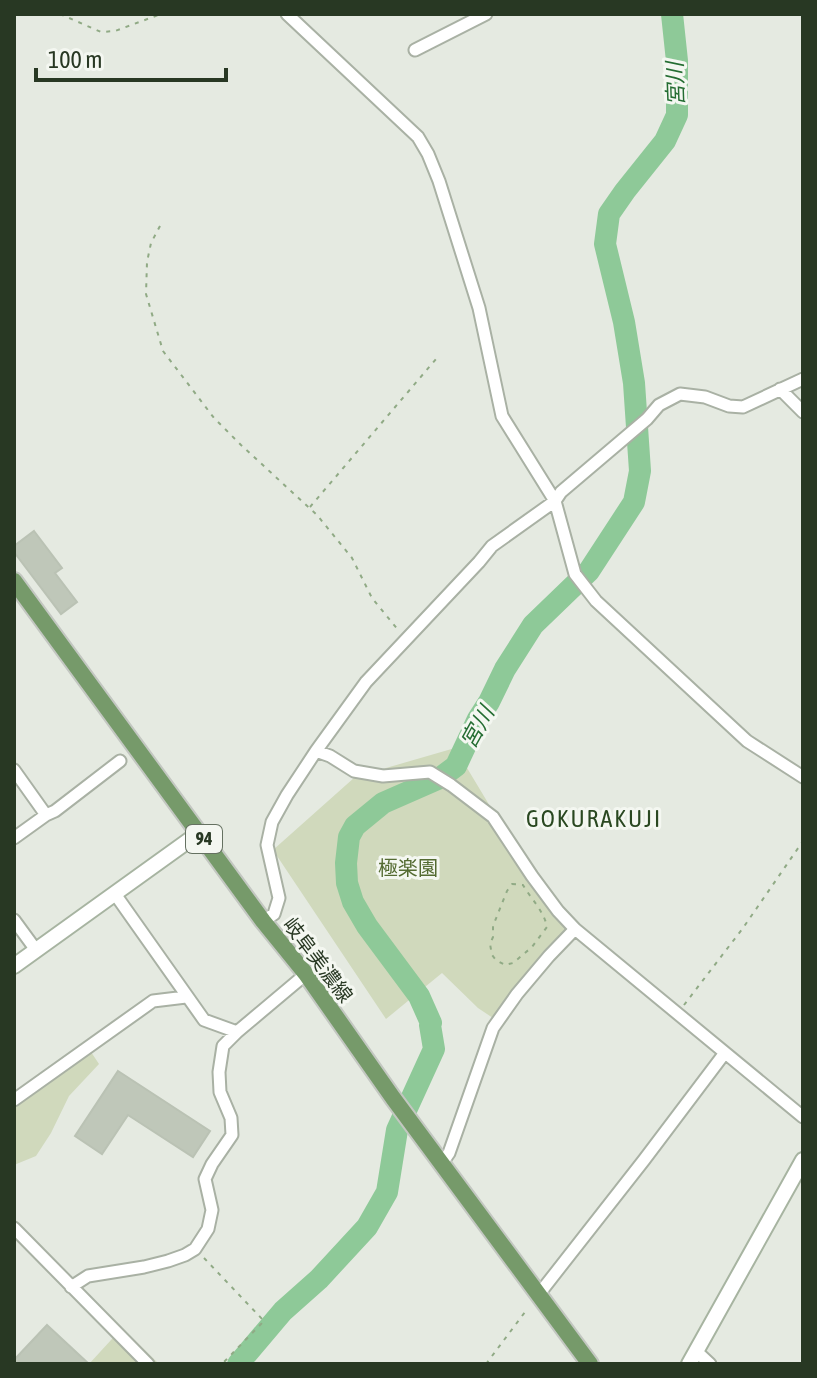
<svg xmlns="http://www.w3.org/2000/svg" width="817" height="1378" viewBox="0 0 817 1378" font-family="'Asap Condensed','Noto Sans JP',sans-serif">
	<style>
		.green { fill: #d0d9bc }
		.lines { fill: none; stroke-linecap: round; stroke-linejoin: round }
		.river { stroke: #8ec998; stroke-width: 22 }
		.building { fill: #bfc7b9; stroke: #bac2b4; stroke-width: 2 }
		.street-casing { stroke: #a9b1a4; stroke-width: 15 }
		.secondary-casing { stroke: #a7b4a1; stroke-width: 18 }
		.primary-casing { stroke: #c3c7c1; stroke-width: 20 }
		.path { stroke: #90aa85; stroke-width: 2; stroke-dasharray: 4 6; stroke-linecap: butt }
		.street { stroke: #fff; stroke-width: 11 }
		.secondary { stroke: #fff; stroke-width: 14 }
		.primary { stroke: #769a6a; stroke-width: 16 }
		.labels { text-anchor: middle; stroke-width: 6; stroke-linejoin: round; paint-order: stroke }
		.shield { fill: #f4f7f1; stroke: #657161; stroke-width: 2 }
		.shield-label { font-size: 18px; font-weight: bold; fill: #283823 }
		.park-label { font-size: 20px; fill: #546b32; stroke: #f4f7f1 }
		.street-label { font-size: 20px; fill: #283823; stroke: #f4f7f1 }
		.water-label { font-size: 22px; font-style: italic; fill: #246d32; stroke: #f4f7f1 }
		.quarter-label { font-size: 24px; letter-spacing: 2px; fill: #2a4821; stroke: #f4f7f1 }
	</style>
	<rect width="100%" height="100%" fill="#e5eae1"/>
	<!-- green -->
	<path class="green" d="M455,748L532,876L575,929L499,1022L478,1008L442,973L386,1019L273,850L355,777Z
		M91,1052L99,1064L69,1096L51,1133L36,1156L14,1165V1107Z
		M122,1328L159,1364H89Z"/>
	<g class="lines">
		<!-- river -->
		<path class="river" d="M238,1364L283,1311L319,1279L367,1227L387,1192L397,1130L434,1049L430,1025L431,1023L419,996L367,926L353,902L347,883L346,863L349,837L355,826L383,803L440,778L456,766L478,719L489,702L505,669L533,625L589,571L634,502L640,471L634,383L624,322L605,244L609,214L625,191L665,141L677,115V61L672,14"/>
	</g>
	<!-- building -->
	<path class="building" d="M34,531L62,568L55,573L77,602L61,614L14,552V546Z
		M118,1071L210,1131L193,1157L128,1115L102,1154L75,1136Z
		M47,1325L89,1364H14V1360Z"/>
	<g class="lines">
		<!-- street casing -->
		<g class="street-casing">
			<path id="street" d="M287,14L418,137L428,154L439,181L479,308L502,416L555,501L575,574L596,601L747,741L803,777
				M415,50L486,14
				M780,389L803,412
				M316,751L330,756L354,771L383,776L430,772L451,785L493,817L532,876L558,911L575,929L803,1117
				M14,770L46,815
				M14,838L46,815L55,811L120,761
				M115,894L204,1020L237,1032
				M14,920L36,950
				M263,921L274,914L279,898L267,845L272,822L287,795L316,751L366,682L479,562L492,546L555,501L561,492L647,419L659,405L680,394L705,397L729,406L743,407L803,379
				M14,1100L153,1001L186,997
				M442,1163L449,1153L493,1028L517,994L549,956L575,929
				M14,1228L148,1364
				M71,1287L88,1276L144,1267L168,1261L185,1255L195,1249L208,1229L212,1210L205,1179L212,1164L232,1135L231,1118L220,1092L219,1072L223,1046L237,1032L306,974
				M539,1294L644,1160L724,1054
				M696,1351L710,1364"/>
		</g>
		<!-- secondary casing -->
		<g class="secondary-casing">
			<path id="secondary" d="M14,966L199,833
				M689,1364L803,1160"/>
		</g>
		<!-- primary casing -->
		<g class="primary-casing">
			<path id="primary" d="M14,581L263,921L306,974L393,1098L590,1364"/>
		</g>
		<!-- path -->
		<path class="path" d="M60,14L101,32L115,31L161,14
			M160,226L151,243L147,262L146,294L163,351L214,418L241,445L317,515L352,558L372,598L399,631
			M310,507L436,359
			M512,884L523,885C531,899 544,911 547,927L532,947L513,963L505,965L496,960L492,955L490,944L493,937V926L507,891Z
			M684,1005L743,928L803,841
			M204,1258L264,1321L222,1364
			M486,1364L528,1308"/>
		<!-- street -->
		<use href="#street" class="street"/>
		<!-- secondary -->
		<use href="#secondary" class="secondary"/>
		<!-- primary -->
		<use href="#primary" class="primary"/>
	</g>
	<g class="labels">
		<!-- shield labels -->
		<rect class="shield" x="186" y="825" width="36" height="28" rx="6"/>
		<g class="shield-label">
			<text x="204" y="845">94</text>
		</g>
		<!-- park labels -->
		<g class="park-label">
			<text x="408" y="875">極楽園</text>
		</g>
		<!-- street labels -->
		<g class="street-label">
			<text transform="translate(318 960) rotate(53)" y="7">岐阜美濃線</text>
		</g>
		<!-- water labels -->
		<g class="water-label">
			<text transform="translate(675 84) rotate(-92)" y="8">宮川</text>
			<text transform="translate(477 727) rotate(-61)" y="8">宮川</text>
		</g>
		<!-- quarter labels -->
		<g class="quarter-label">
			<text x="594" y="827">GOKURAKUJI</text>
		</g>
	</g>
	<!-- border -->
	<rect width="817" height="1378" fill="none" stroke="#283823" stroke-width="32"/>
	<!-- scale -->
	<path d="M36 68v12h190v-12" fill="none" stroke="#283823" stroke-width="4"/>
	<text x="48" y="68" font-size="24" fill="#283823" stroke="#f4f7f1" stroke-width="6" paint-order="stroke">100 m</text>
</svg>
